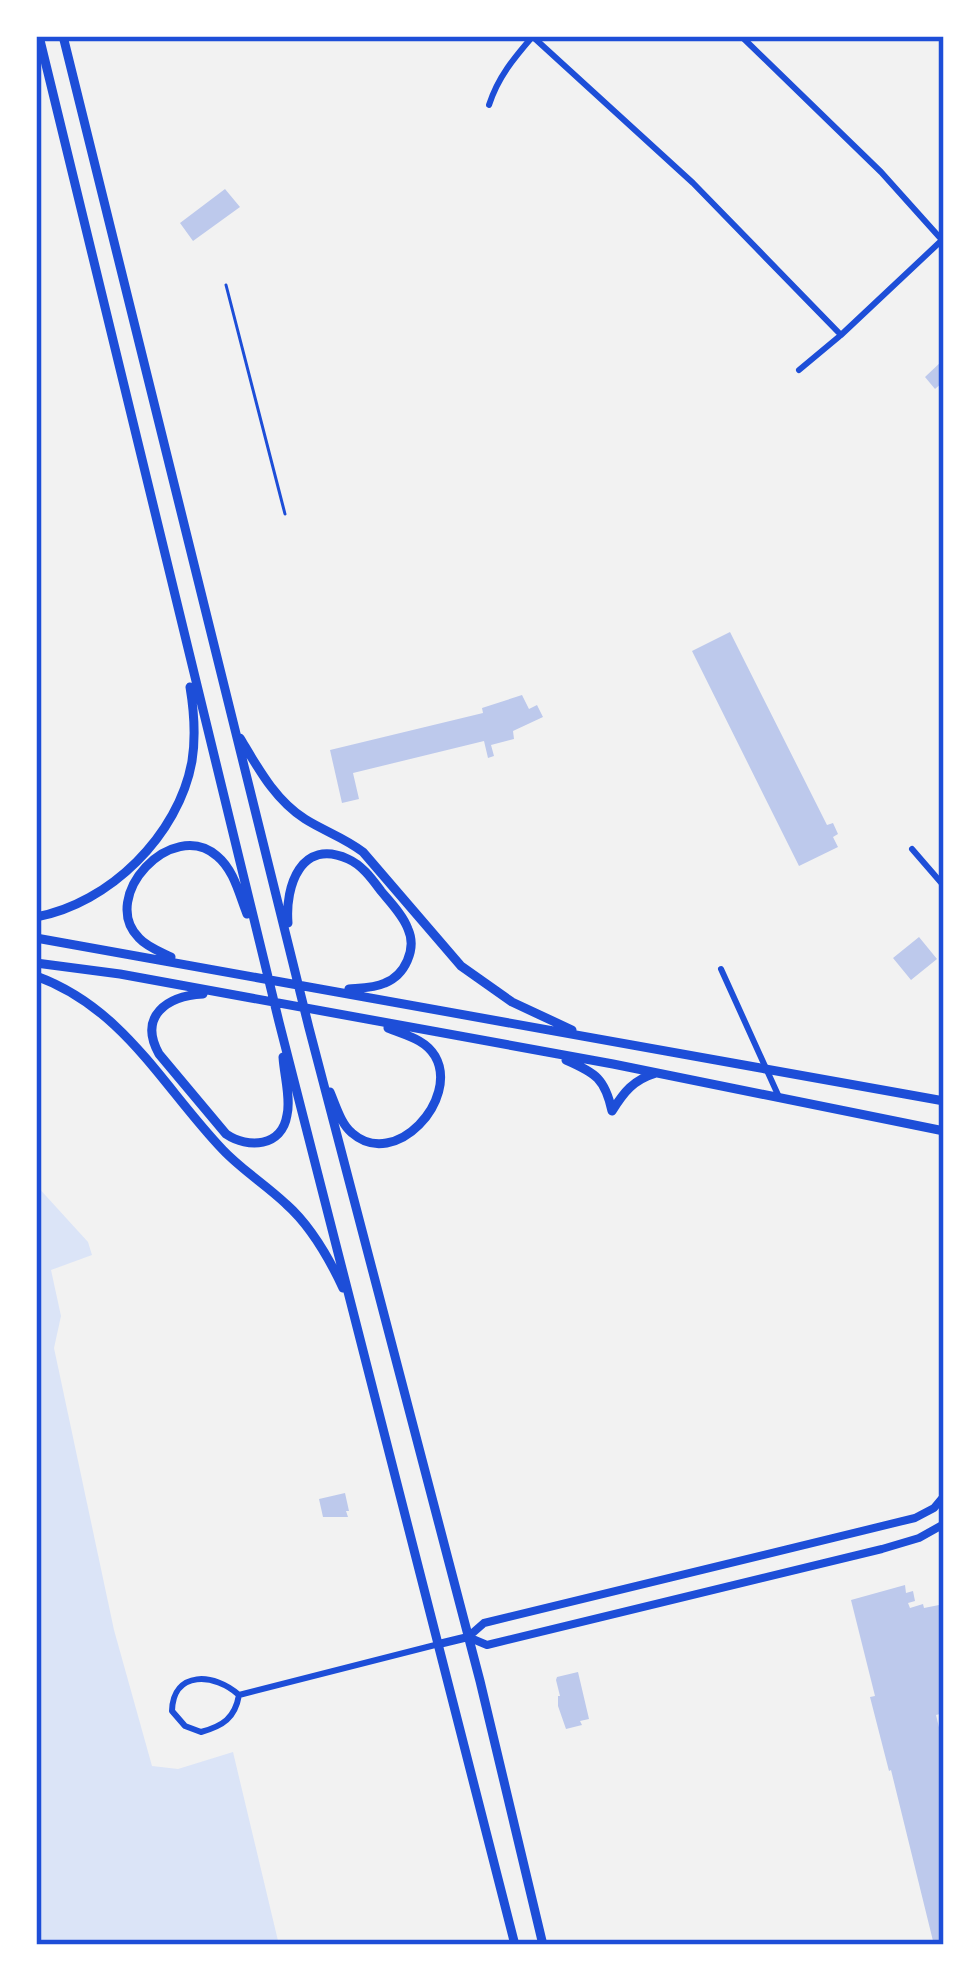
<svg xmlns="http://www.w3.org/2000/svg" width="980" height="1981" viewBox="0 0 980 1981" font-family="Poppins,sans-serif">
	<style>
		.green { fill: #dbe4f7 }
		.building { fill: #bdc9ec }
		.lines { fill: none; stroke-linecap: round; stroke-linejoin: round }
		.service { stroke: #1d4ed8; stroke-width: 3 }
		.minor { stroke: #1d4ed8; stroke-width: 6 }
		.tertiary { stroke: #1d4ed8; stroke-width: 8 }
		.primary { stroke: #1d4ed8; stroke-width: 9 }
		.neatline { fill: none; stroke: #1d4ed8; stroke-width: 4.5 }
	</style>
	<rect width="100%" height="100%" fill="#f2f2f2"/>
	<!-- green -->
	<path class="green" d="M36,1185L88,1242L92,1255L51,1270L61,1316L54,1348L114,1630L152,1766L178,1769L233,1752L279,1945H36Z"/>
	<!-- building -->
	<path class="building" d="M225,189L240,207L193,241L180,223Z
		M944,359V381L935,389L925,377Z
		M730,632L827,825L833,823L838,834L833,837L838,847L799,866L692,651Z
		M522,695L529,709L537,705L543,717L513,731L514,739L491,745L494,756L488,758L484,741L353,773L359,799L342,803L330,750L483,713L482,708Z
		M919,937L937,959L911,980L893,958Z
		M345,1493L349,1511H346L348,1517H323L319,1499Z
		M905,1585L906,1593L913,1591L915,1601L908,1603L910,1608L923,1604L924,1608L944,1604V1713L936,1715L944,1748V1945H934L891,1770L889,1771L870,1697L875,1696L851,1600Z
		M578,1672L589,1719L580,1721L582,1725L566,1729L558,1706V1696H560L556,1680L557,1677Z"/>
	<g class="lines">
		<!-- service -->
		<path class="service" d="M226,285L285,514"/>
		<!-- minor -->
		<path class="minor" d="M532,36L693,183L841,335
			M741,36L881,172L942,240
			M941,36L944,39
			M489,105C498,77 514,58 533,36
			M799,370L841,335L941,241
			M912,849L944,886
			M721,969L779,1097
			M239,1695C235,1718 223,1726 201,1732L185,1726L172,1711C173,1670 215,1673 239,1695L439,1644"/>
		<!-- tertiary -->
		<path class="tertiary" d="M468,1637L487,1645L882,1549L919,1538L944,1524
			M439,1644L468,1637L484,1623L915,1518L934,1508L944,1496"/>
		<!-- primary -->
		<path class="primary" d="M39,36L279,1022L515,1945
			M63,36L309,1028L480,1681L543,1945
			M240,738C258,768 275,800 305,819C324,831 345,838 363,852L461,966L512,1002L572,1030
			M36,917C109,904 179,835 192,761C196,736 194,711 190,687
			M288,923C285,886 301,838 348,859C362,865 372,879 381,891C390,902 403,915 408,929C417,949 405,975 385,983C374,988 360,988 349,989
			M36,938L944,1101
			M171,957C161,952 147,947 139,938C98,897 172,817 217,856C234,870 239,894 247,914
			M36,963L120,974L613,1064L944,1131
			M36,976C124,1008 162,1086 223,1150C242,1170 266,1185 286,1204C311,1226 329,1258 343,1288
			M203,994C167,996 138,1016 159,1054L226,1134C248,1149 282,1147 287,1115C291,1098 284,1075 283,1057
			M566,1060C596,1073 605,1079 612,1111
			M330,1092C336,1106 341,1124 352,1133C395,1171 460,1099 435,1056C425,1039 405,1035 388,1028
			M612,1111C624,1092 633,1080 656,1073"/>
	</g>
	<!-- border -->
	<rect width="980" height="1981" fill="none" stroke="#ffffff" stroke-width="78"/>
	<rect x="39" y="39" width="902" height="1903" class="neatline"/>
</svg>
